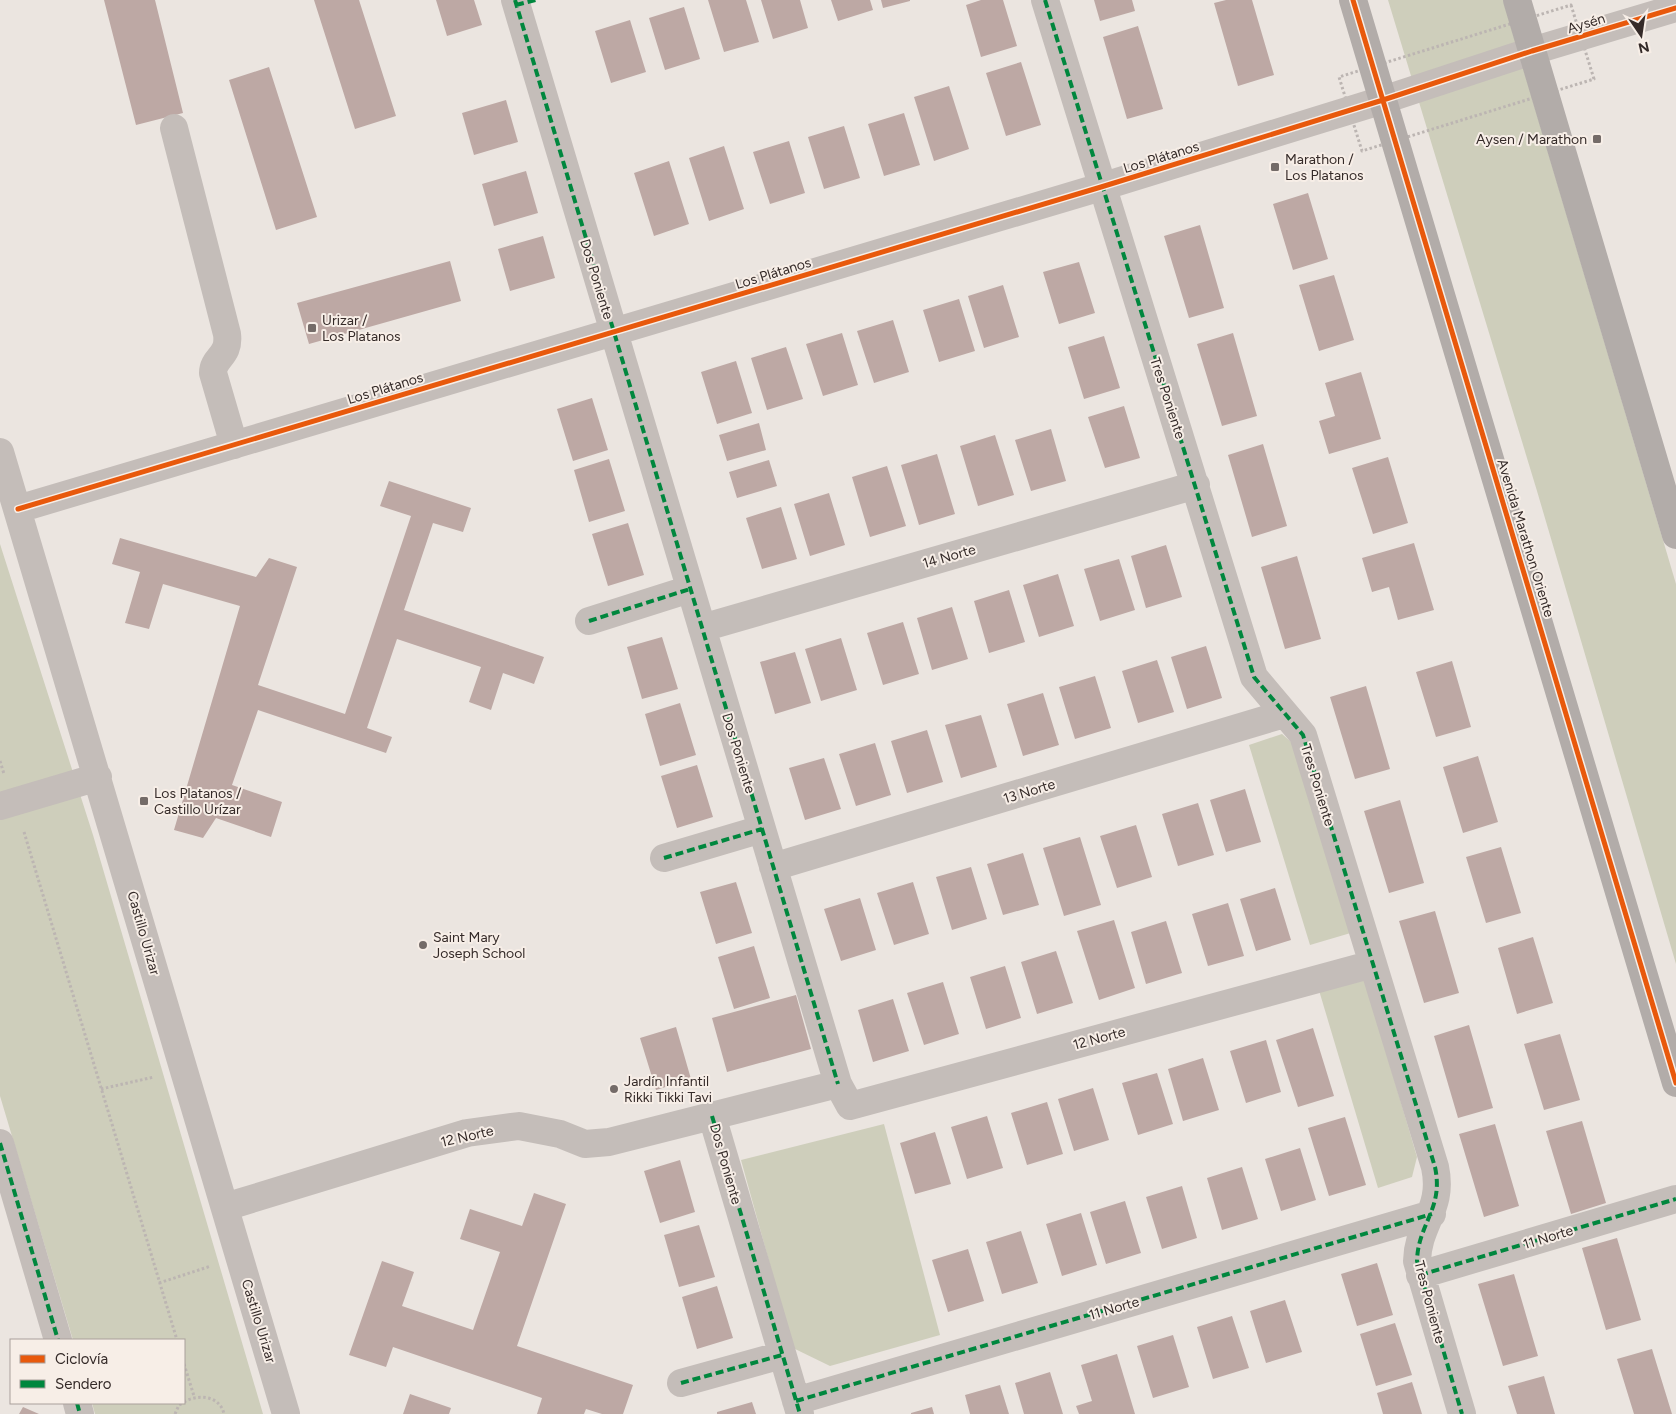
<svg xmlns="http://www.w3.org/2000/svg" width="1676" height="1414" viewBox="0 0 1676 1414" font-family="Figtree,sans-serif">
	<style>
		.green { fill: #cecebb }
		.building { fill: #bda8a4 }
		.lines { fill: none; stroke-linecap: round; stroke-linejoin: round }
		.path { stroke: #bcb5b2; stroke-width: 3; stroke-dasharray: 2.5 2.5; stroke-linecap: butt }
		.minor { stroke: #c4bdb9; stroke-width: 28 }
		.major { stroke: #b2aca9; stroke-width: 28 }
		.quiet { stroke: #00873e; stroke-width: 4; stroke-dasharray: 8 4; stroke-linecap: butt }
		.cycleway-casing { stroke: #f7eee7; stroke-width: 8 }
		.cycleway { stroke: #e8590c; stroke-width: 5 }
		.poi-dot { fill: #746b68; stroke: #f7eee7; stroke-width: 2 }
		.labels { text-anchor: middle; stroke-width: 4; stroke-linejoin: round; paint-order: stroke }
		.street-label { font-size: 14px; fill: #342a28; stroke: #f7eee7 }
		.poi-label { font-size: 14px; fill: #342a28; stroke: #f7eee7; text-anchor: start }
	</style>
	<rect width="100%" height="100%" fill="#ebe5e0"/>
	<!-- green -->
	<path class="green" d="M1388,0H1503L1676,584V964L1537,491Z
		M0,544L93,835L263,1414H95L92,1403H184V1340H73L0,1096Z
		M1282,734L1299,749L1354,932L1310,945L1249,745Z
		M1363,973L1417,1157L1412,1177L1378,1188L1318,987Z
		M884,1124L940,1335L830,1366L793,1348L741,1160Z"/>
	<!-- building -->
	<path class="building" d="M104,0H155L183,113L136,125Z
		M314,0H359L396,116L355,129Z
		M436,0H474L482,25L447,36Z
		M708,0H746L759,42L724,52Z
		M761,0H800L808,28L773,39Z
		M831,0H870L873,10L838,21Z
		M881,0H910V1L883,8Z
		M981,0H1003L1017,46L981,57L966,5Z
		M1094,0H1132L1135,11L1100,21Z
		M1226,0H1252L1274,75L1238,86L1214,3Z
		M684,7L700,59L665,70L649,18Z
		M630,20L646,72L611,83L595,31Z
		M1138,26L1163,109L1127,119L1103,37Z
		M1021,62L1041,125L1006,136L986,73Z
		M269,67L317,217L276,230L229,80Z
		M949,86L969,149L934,161L914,97Z
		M506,100L518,142L474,155L462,113Z
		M904,113L920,165L884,176L868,124Z
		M844,126L860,178L824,189L808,137Z
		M789,141L805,193L770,204L753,152Z
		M724,146L744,209L709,221L689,158Z
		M669,161L689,224L654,236L634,173Z
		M526,171L538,213L494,226L482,184Z
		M1308,193L1328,259L1293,270L1273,204Z
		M1200,225L1224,308L1189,318L1164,236Z
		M543,236L555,278L510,291L498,249Z
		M450,261L461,301L309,344L297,303Z
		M1079,262L1095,313L1059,324L1043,272Z
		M1334,275L1354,340L1319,351L1299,285Z
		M1003,285L1019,337L984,348L968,296Z
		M959,299L975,351L939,362L923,310Z
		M893,320L909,372L874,383L857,331Z
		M842,333L858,385L823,396L806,344Z
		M1233,333L1257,416L1222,426L1197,344Z
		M1104,336L1120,388L1084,399L1068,347Z
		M786,347L803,399L767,410L751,358Z
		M736,361L752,413L717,424L701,372Z
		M1361,372L1381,439L1329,454L1319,421L1335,416L1325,383Z
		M592,398L608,450L573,461L557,409Z
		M1124,406L1140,458L1105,468L1088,417Z
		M759,423L766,450L727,461L719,435Z
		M1051,429L1066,481L1031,491L1015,440Z
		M995,435L1014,495L978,506L960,446Z
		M1263,444L1287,526L1252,537L1228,455Z
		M937,454L955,514L919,525L901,465Z
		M1388,457L1408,523L1373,534L1352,468Z
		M609,459L625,511L589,522L574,470Z
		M769,460L777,486L737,498L729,472Z
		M887,466L906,526L870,537L852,477Z
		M389,481L471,508L463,532L433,523L404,610L544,657L534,684L503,673L491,710L469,702L481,667L397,639L367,728L392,737L386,753L258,710L232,785L282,802L271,837L216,818L203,838L174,830L240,606L163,584L149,629L125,623L140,572L112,564L120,538L256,577L269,558L297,567L258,685L345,714L411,516L380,506Z
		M829,493L845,545L810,556L794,504Z
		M781,507L797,559L762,569L746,518Z
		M628,523L644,575L608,586L592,534Z
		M1414,543L1434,610L1398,620L1389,587L1372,592L1362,558Z
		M1166,545L1182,597L1146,608L1131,556Z
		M1297,556L1321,639L1285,649L1261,567Z
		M1119,559L1135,610L1100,621L1084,569Z
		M1058,574L1074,626L1039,637L1023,585Z
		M1009,590L1025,642L989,653L974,601Z
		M952,607L968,659L932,670L917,618Z
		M903,622L919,674L883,685L867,633Z
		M662,637L678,689L642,699L627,647Z
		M841,638L857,690L821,701L805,649Z
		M1206,646L1222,698L1187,709L1171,657Z
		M795,652L811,703L775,714L760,662Z
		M1157,660L1174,712L1138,723L1122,671Z
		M1452,661L1471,727L1436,737L1416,672Z
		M1095,676L1111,728L1075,739L1059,687Z
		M1366,686L1390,769L1355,779L1330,697Z
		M1043,693L1059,745L1023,756L1007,704Z
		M680,703L696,755L660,766L645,714Z
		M981,715L997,767L961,778L945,725Z
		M927,730L943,782L907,793L891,741Z
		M875,743L891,795L856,806L839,754Z
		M1478,756L1498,822L1463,833L1443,767Z
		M824,758L841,809L805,820L789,768Z
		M697,765L713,817L677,828L661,776Z
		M1245,789L1261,842L1226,852L1210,800Z
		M1400,800L1424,883L1389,893L1364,811Z
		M1198,803L1214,855L1178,866L1162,814Z
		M1136,825L1152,877L1117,888L1100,836Z
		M1080,837L1101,905L1064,916L1043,848Z
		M1501,847L1521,913L1486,923L1466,857Z
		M1023,853L1039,905L1003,915L987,864Z
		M971,867L987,919L952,930L936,877Z
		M736,882L752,933L716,944L700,892Z
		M913,882L929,934L894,945L877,893Z
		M1275,888L1291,940L1256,951L1240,899Z
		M860,898L876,950L841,961L824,909Z
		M1228,903L1244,956L1208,966L1192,914Z
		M1435,911L1459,993L1424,1003L1399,921Z
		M1114,920L1135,988L1099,1000L1077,931Z
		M1166,921L1182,973L1146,984L1131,932Z
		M1533,937L1553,1003L1517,1014L1498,948Z
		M754,946L770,998L734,1009L718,957Z
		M1056,951L1073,1003L1037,1014L1021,962Z
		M1005,966L1021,1018L986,1029L970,977Z
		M943,982L959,1034L924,1045L907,993Z
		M796,995L811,1049L727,1072L712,1018Z
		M893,999L909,1051L873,1062L858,1010Z
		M1469,1025L1493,1108L1458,1118L1434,1036Z
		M676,1027L691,1079L656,1090L640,1038Z
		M1313,1028L1334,1096L1298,1107L1276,1040Z
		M1560,1034L1580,1100L1544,1110L1524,1044Z
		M1266,1040L1281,1092L1246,1103L1230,1051Z
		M1203,1058L1219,1110L1183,1121L1168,1069Z
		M1157,1073L1173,1124L1138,1135L1122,1083Z
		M1093,1088L1109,1140L1074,1151L1058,1099Z
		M1047,1102L1063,1154L1027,1165L1011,1113Z
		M987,1116L1003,1168L967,1179L951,1127Z
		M1345,1117L1366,1185L1329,1196L1308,1128Z
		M1582,1121L1606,1203L1571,1214L1546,1131Z
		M1495,1124L1519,1206L1484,1217L1459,1134Z
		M935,1132L951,1184L915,1194L900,1143Z
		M1300,1148L1316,1200L1281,1211L1265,1159Z
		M680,1160L695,1212L660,1223L644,1171Z
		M1242,1167L1258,1219L1222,1230L1207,1178Z
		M1182,1186L1197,1238L1162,1249L1146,1197Z
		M534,1193L566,1204L517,1346L633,1385L623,1414H602L586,1409L584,1414H537L542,1398L393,1347L386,1367L349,1355L382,1261L414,1272L402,1306L473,1330L500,1252L460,1239L470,1209L522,1226Z
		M1125,1201L1141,1253L1106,1264L1090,1212Z
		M1081,1213L1097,1265L1062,1276L1046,1224Z
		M699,1225L715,1277L679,1287L664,1235Z
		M1021,1231L1038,1283L1002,1294L986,1242Z
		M1617,1238L1641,1320L1606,1330L1582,1248Z
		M968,1249L984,1301L948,1312L932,1260Z
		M1377,1263L1393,1315L1357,1326L1341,1274Z
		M1514,1274L1538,1356L1503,1366L1478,1284Z
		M717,1286L733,1338L697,1349L682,1297Z
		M1285,1300L1302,1352L1266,1363L1250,1311Z
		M1232,1316L1249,1368L1213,1379L1197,1327Z
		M1395,1323L1412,1375L1376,1386L1360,1334Z
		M1173,1335L1189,1387L1153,1398L1137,1346Z
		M1652,1349L1672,1414H1634L1617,1359Z
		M1117,1354L1135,1414H1079L1076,1406L1092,1401L1081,1365Z
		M1050,1372L1063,1414H1024L1015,1383Z
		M1544,1376L1555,1414H1517L1508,1386Z
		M1412,1382L1422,1414H1383L1377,1393Z
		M1000,1385L1009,1414H970L965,1395Z
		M410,1394L451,1408L449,1414H403Z
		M752,1402L756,1414H717V1412Z
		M23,1407L39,1414H19Z
		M932,1407L934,1414H911V1413Z"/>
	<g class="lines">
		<!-- path -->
		<path class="path" d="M1571,5L1594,79L1362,151L1339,77Z
			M0,761L4,774
			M24,832L177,1340
			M101,1089L154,1077
			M159,1283L211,1266
			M184,1364L194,1396
			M184,1402C197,1394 220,1395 224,1414
			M175,1414L179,1405L183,1403"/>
		<!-- minor -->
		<path class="minor" d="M515,0L838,1084L850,1106L1373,964
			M1045,0L1254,677L1303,735L1435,1167C1444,1209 1418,1223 1417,1261L1462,1414
			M174,128L227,334C230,357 213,357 213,373L234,445
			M0,452L286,1414
			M18,509L1101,187L1383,100L1532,51L1676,8
			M589,621L690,589
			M702,628L1196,485
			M0,806L98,777
			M664,858L762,829
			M773,867L1284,714
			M712,1116L800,1414
			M0,1143L58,1340
			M225,1207L467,1133L519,1126L560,1134L585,1144L609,1142L838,1084
			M1420,1275L1676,1199
			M681,1383L782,1355
			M796,1401L1432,1214
			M77,1403L80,1414"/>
		<!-- major -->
		<path class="major" d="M1353,0L1676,1083
			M1517,0L1676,535"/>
		<!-- quiet -->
		<path class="quiet" d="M515,0L838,1084
			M1045,0L1254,677L1303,735L1435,1167C1444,1209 1418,1223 1417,1261L1462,1414
			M516,5L536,0
			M589,621L690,589
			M664,858L762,829
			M712,1116L800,1414
			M0,1143L58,1340
			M1420,1275L1676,1199
			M681,1383L782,1355
			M796,1401L1432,1214
			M77,1403L80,1414"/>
		<!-- cycleway casing -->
		<g class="cycleway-casing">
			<path id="cycleway" d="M1353,0L1676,1083
				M18,509L1101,187L1383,100L1532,51L1676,8"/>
		</g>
		<!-- cycleway -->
		<use href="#cycleway" class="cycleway"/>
	</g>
	<!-- markers -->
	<g class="poi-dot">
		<rect x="1592" y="134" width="10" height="10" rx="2.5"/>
		<rect x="1270" y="162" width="10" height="10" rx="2.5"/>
		<rect x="307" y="323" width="10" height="10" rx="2.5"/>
		<rect x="139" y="796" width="10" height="10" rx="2.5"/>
		<circle cx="423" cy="945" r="5"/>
		<circle cx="614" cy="1089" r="5"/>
	</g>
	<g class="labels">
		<!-- street labels -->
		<g class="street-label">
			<text transform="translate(1586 23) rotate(-17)" y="5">Aysén</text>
			<text transform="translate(1161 157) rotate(-17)" y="5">Los Plátanos</text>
			<text transform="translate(773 273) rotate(-17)" y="5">Los Plátanos</text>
			<text transform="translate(597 279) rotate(73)" y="5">Dos Poniente</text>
			<text transform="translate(385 388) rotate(-17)" y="5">Los Plátanos</text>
			<text transform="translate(1168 398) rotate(72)" y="5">Tres Poniente</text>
			<text transform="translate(1526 538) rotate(73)" y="5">Avenida Marathon Oriente</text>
			<text transform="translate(949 556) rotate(-16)" y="5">14 Norte</text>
			<text transform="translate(739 753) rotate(73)" y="5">Dos Poniente</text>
			<text transform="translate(1318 785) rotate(73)" y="5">Tres Poniente</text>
			<text transform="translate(1029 791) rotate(-17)" y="5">13 Norte</text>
			<text transform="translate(144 933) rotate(74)" y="5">Castillo Urizar</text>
			<text transform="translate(1099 1038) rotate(-15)" y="5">12 Norte</text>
			<text transform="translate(467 1136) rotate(-13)" y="5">12 Norte</text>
			<text transform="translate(726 1164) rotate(74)" y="5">Dos Poniente</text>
			<text transform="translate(1548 1237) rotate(-17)" y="5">11 Norte</text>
			<text transform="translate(1430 1302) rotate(75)" y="5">Tres Poniente</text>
			<text transform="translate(1114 1308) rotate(-16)" y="5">11 Norte</text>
			<text transform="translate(259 1321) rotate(73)" y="5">Castillo Urizar</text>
		</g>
		<!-- poi labels -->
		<g class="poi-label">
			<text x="1587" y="144" text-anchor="end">Aysen / Marathon</text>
			<text x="1285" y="164">Marathon /<tspan x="1285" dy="16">Los Platanos</tspan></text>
			<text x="322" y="325">Urizar /<tspan x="322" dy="16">Los Platanos</tspan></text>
			<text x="154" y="798">Los Platanos /<tspan x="154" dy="16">Castillo Urízar</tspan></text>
			<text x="433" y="942">Saint Mary<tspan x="433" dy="16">Joseph School</tspan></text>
			<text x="624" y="1086">Jardín Infantil<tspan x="624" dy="16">Rikki Tikki Tavi</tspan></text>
		</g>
	</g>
	<!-- legend -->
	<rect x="10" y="1339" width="175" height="65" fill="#f7eee7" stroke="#a9a09b"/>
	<rect x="20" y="1355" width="25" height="8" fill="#e8590c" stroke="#a9a09b"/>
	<text x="55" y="1364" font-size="15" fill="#342a28">Ciclovía</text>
	<rect x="20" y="1380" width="25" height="8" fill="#00873e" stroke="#a9a09b"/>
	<text x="55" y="1389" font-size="15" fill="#342a28">Sendero</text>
	<!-- north arrow -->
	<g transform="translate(1641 35) rotate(167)" stroke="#f7eee7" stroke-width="4" paint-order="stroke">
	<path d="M0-4L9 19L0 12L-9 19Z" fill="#342a28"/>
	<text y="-8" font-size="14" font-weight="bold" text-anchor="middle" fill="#342a28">N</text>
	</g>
</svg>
